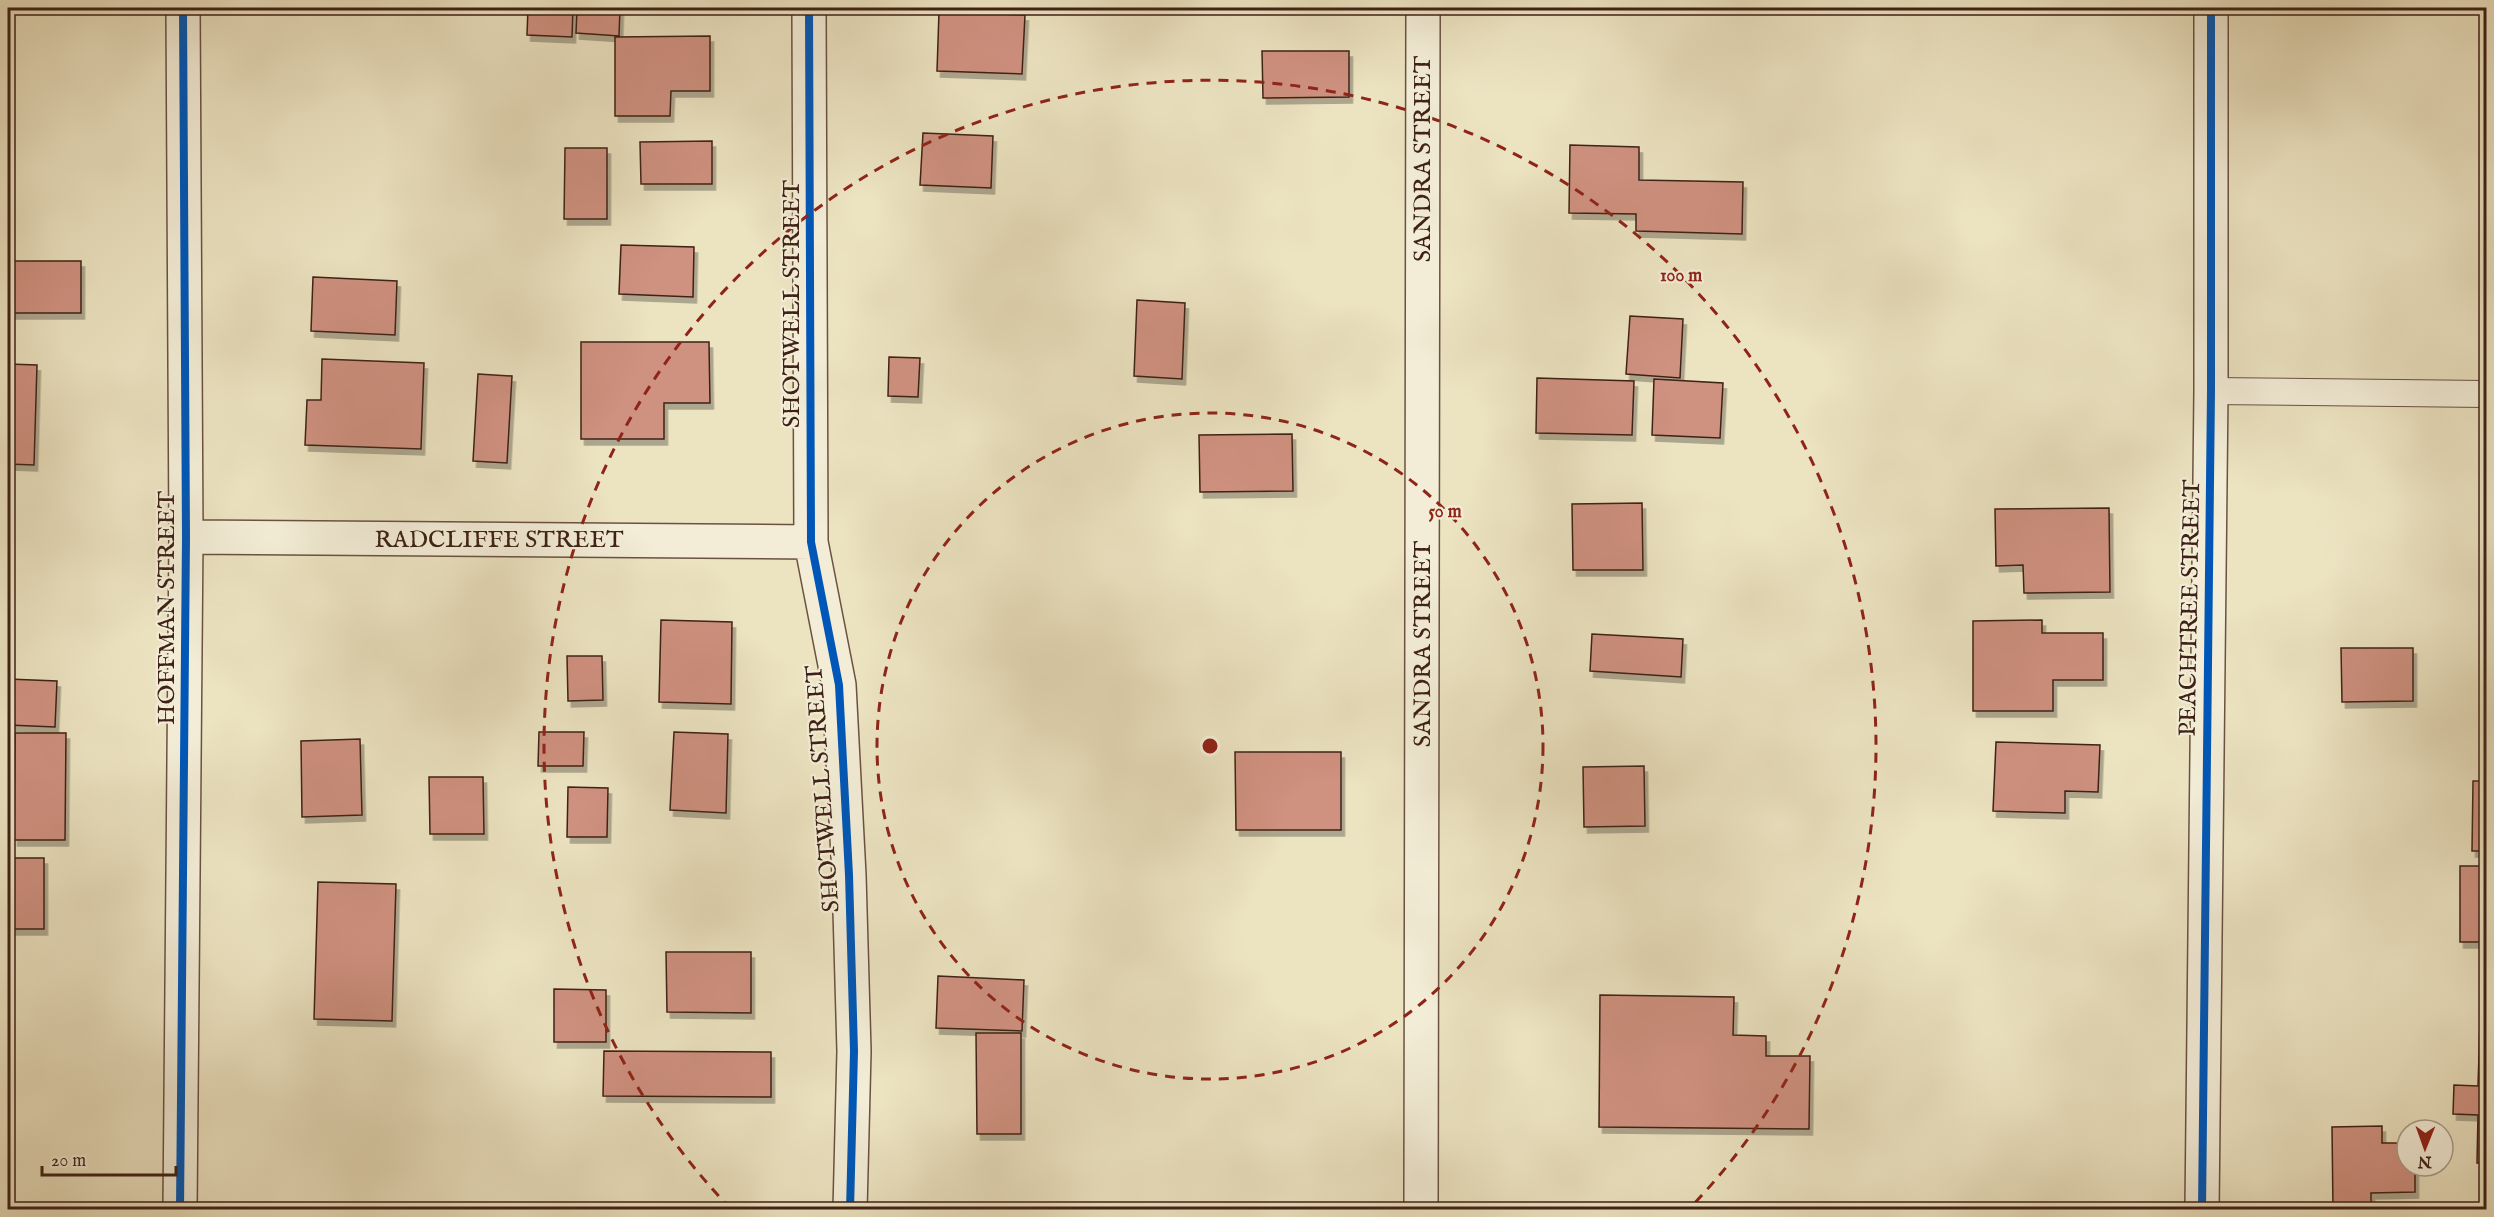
<svg xmlns="http://www.w3.org/2000/svg" width="2494" height="1217" viewBox="0 0 2494 1217" font-family="'IM FELL English',serif">
	<style>
		.building { fill: #cf9180; stroke: #3e2116; stroke-width: 1.5; filter: url(#shadow) }
		.lines { fill: none; stroke-linecap: round; stroke-linejoin: round }
		.lane-casing { stroke: #6a5241; stroke-width: 28 }
		.street-casing { stroke: #6a5241; stroke-width: 36 }
		.lane { stroke: #f3edd7; stroke-width: 26 }
		.street { stroke: #f3edd7; stroke-width: 33 }
		.cycleway-casing { stroke: #f3edd7; stroke-width: 11 }
		.cycleway { stroke: #0057b8; stroke-width: 8 }
		.ring { fill: none; stroke: #8f2418; stroke-width: 3; stroke-dasharray: 10 8 }
		.labels { text-anchor: middle; stroke-width: 4.5; stroke-linejoin: round; paint-order: stroke }
		.street-label { font-size: 24px; fill: #3e2116; stroke: #f3edd7 }
		.centre { fill: #8f2418; stroke: #f3edd7; stroke-width: 3 }
		.ring-label { font-size: 18px; text-anchor: middle; font-weight: bold; fill: #8f2418; stroke: #f3edd7; stroke-width: 4.5; stroke-linejoin: round; paint-order: stroke }
	</style>
	<defs>
		<filter id="shadow"><feDropShadow dx="3.5" dy="6" stdDeviation="0" flood-color="#0004"/></filter>
	</defs>
	<rect width="100%" height="100%" fill="#ece3c1"/>
	<filter id="stains"><feTurbulence type="fractalNoise" baseFrequency=".00333" numOctaves="4"/><feColorMatrix values="0 0 0 0 .2 0 0 0 0 .09 0 0 0 0 .02 0 0 0 .5 -.17"/></filter>
	<radialGradient id="worn" r=".72"><stop offset=".6" stop-color="#630" stop-opacity="0"/><stop offset="1" stop-color="#630" stop-opacity=".3"/></radialGradient>
	<!-- building -->
	<path class="building" d="M528,8H573L572,37L527,35Z
		M577,8H620L619,36L576,33Z
		M939,12L1025,15L1022,74L937,71Z
		M710,36V91H671L670,116H615V37Z
		M1262,51H1349V97L1263,98Z
		M923,133L993,136L991,188L920,185Z
		M712,141V184H641L640,142Z
		M1570,145L1639,147V180L1743,182L1742,234L1636,231V214L1569,213Z
		M565,148H607V219H564Z
		M621,245L694,247L693,297L619,294Z
		M8,261H81V313H8Z
		M313,277L397,281L395,335L311,331Z
		M1137,300L1185,303L1182,379L1134,376Z
		M1630,316L1683,319L1680,378L1626,374Z
		M581,342H709L710,403H664V439H581Z
		M889,357L920,358L918,397L888,396Z
		M322,359L424,363L421,449L305,445L307,400H321Z
		M8,364L37,365L34,465L8,464Z
		M478,374L512,376L507,463L473,461Z
		M1537,378L1634,381L1632,435L1536,433Z
		M1654,379L1723,383L1720,438L1652,435Z
		M1292,434L1293,491L1200,492L1199,435Z
		M1642,503L1643,570H1573L1572,504Z
		M2109,508L2110,592L2024,593L2023,565L1996,566L1995,509Z
		M661,620L732,622L731,704L659,702Z
		M2042,620V633H2103V680H2053V711H1973V621Z
		M1592,634L1683,639L1681,677L1590,671Z
		M2341,648H2413V701L2342,702Z
		M567,656H602L603,700L568,701Z
		M8,679L57,681L55,727L8,725Z
		M539,732H584L583,766H538Z
		M674,732L728,734L726,813L670,810Z
		M15,733H66L65,840H14Z
		M360,739L362,815L302,817L301,741Z
		M1996,742L2100,745L2098,792L2065,791V813L1993,811Z
		M1235,752H1341V830H1236Z
		M1644,766L1645,826L1584,827L1583,767Z
		M429,777H483L484,834H430Z
		M2473,781H2486V851H2472Z
		M568,787L608,788L607,837H567Z
		M8,858H44V929H8Z
		M2460,866H2486V942H2460Z
		M318,882L396,884L392,1021L314,1019Z
		M666,952H751V1013L667,1012Z
		M938,976L1024,980L1022,1031L936,1028Z
		M554,989L606,990V1042H554Z
		M1600,995L1734,997L1733,1035L1766,1036V1056H1810L1809,1129L1599,1127Z
		M2480,1022H2486V1163H2477L2478,1115L2453,1114L2454,1085L2478,1086Z
		M976,1033H1021V1134H977Z
		M604,1051L771,1052V1097L603,1096Z
		M2382,1126V1143H2407V1166H2415V1192L2371,1193V1209L2333,1210L2332,1127Z"/>
	<g class="lines">
		<!-- lane casing -->
		<g class="lane-casing">
			<path id="lane" d="M2211,391L2486,394"/>
		</g>
		<!-- street casing -->
		<g class="street-casing">
			<path id="street" d="M809,8L811,542L839,685L849,875L854,1051L850,1210
				M186,537L811,542
				M180,1210L186,537L183,8
				M1421,1210L1423,8
				M2202,1210L2211,391V8"/>
		</g>
		<!-- lane -->
		<use href="#lane" class="lane"/>
		<!-- street -->
		<use href="#street" class="street"/>
		<!-- cycleway casing -->
		<g class="cycleway-casing">
			<path id="cycleway" d="M809,8L811,542L839,685L849,875L854,1051L850,1210
				M180,1210L186,537L183,8
				M2202,1210L2211,391V8"/>
		</g>
		<!-- cycleway -->
		<use href="#cycleway" class="cycleway"/>
	</g>
	<!-- distance rings -->
	<g class="ring">
		<circle cx="1210" cy="746" r="333"/>
		<path d="M731 1209A666 666 0 1 1 1689 1209"/>
	</g>
	<g class="labels">
		<!-- street labels -->
		<g class="street-label">
			<text transform="translate(1422 159) rotate(-90)" y="8">SANDRA STREET</text>
			<text transform="translate(791 304) rotate(-90)" y="8">SHOTWELL STREET</text>
			<text x="499" y="547">RADCLIFFE STREET</text>
			<text transform="translate(166 608) rotate(-90)" y="8">HOFFMAN STREET</text>
			<text transform="translate(2189 608) rotate(-89)" y="8">PEACHTREE STREET</text>
			<text transform="translate(1422 644) rotate(-90)" y="8">SANDRA STREET</text>
			<text transform="translate(822 789) rotate(-94)" y="8">SHOTWELL STREET</text>
		</g>
	</g>
	<circle cx="1210" cy="746" r="9" class="centre"/>
	<g class="ring-label">
		<text x="1681" y="281">100 m</text>
		<text x="1445" y="517">50 m</text>
	</g>
	<!-- margin -->
	<rect width="2494" height="1217" fill="none" stroke="#ece3c1" stroke-width="30"/>
	<rect x="9" y="9" width="2476" height="1199" fill="none" stroke="#3e2116" stroke-width="3"/>
	<rect x="15" y="15" width="2464" height="1187" fill="none" stroke="#3e2116" stroke-width="1.5"/>
	<!-- north arrow -->
	<g transform="translate(2425 1148) rotate(181)"><circle r="28" fill="#f3edd7" stroke="#ab9b8a" stroke-width="1.5"/>
	<path d="M0-4.5L10 22L0 15L-10 22Z" fill="#8f2418"/>
	<text y="-9" font-size="16" font-weight="bold" text-anchor="middle" fill="#3e2116">N</text>
	</g>
	<!-- scale -->
	<path d="M42 1166v9h134v-9" fill="none" stroke="#3e2116" stroke-width="3"/>
	<text x="51" y="1166" font-size="18" fill="#3e2116" stroke="#f3edd7" stroke-width="4.5" paint-order="stroke">20 m</text>
	<rect width="100%" height="100%" filter="url(#stains)"/>
	<rect width="100%" height="100%" fill="url(#worn)"/>
</svg>
